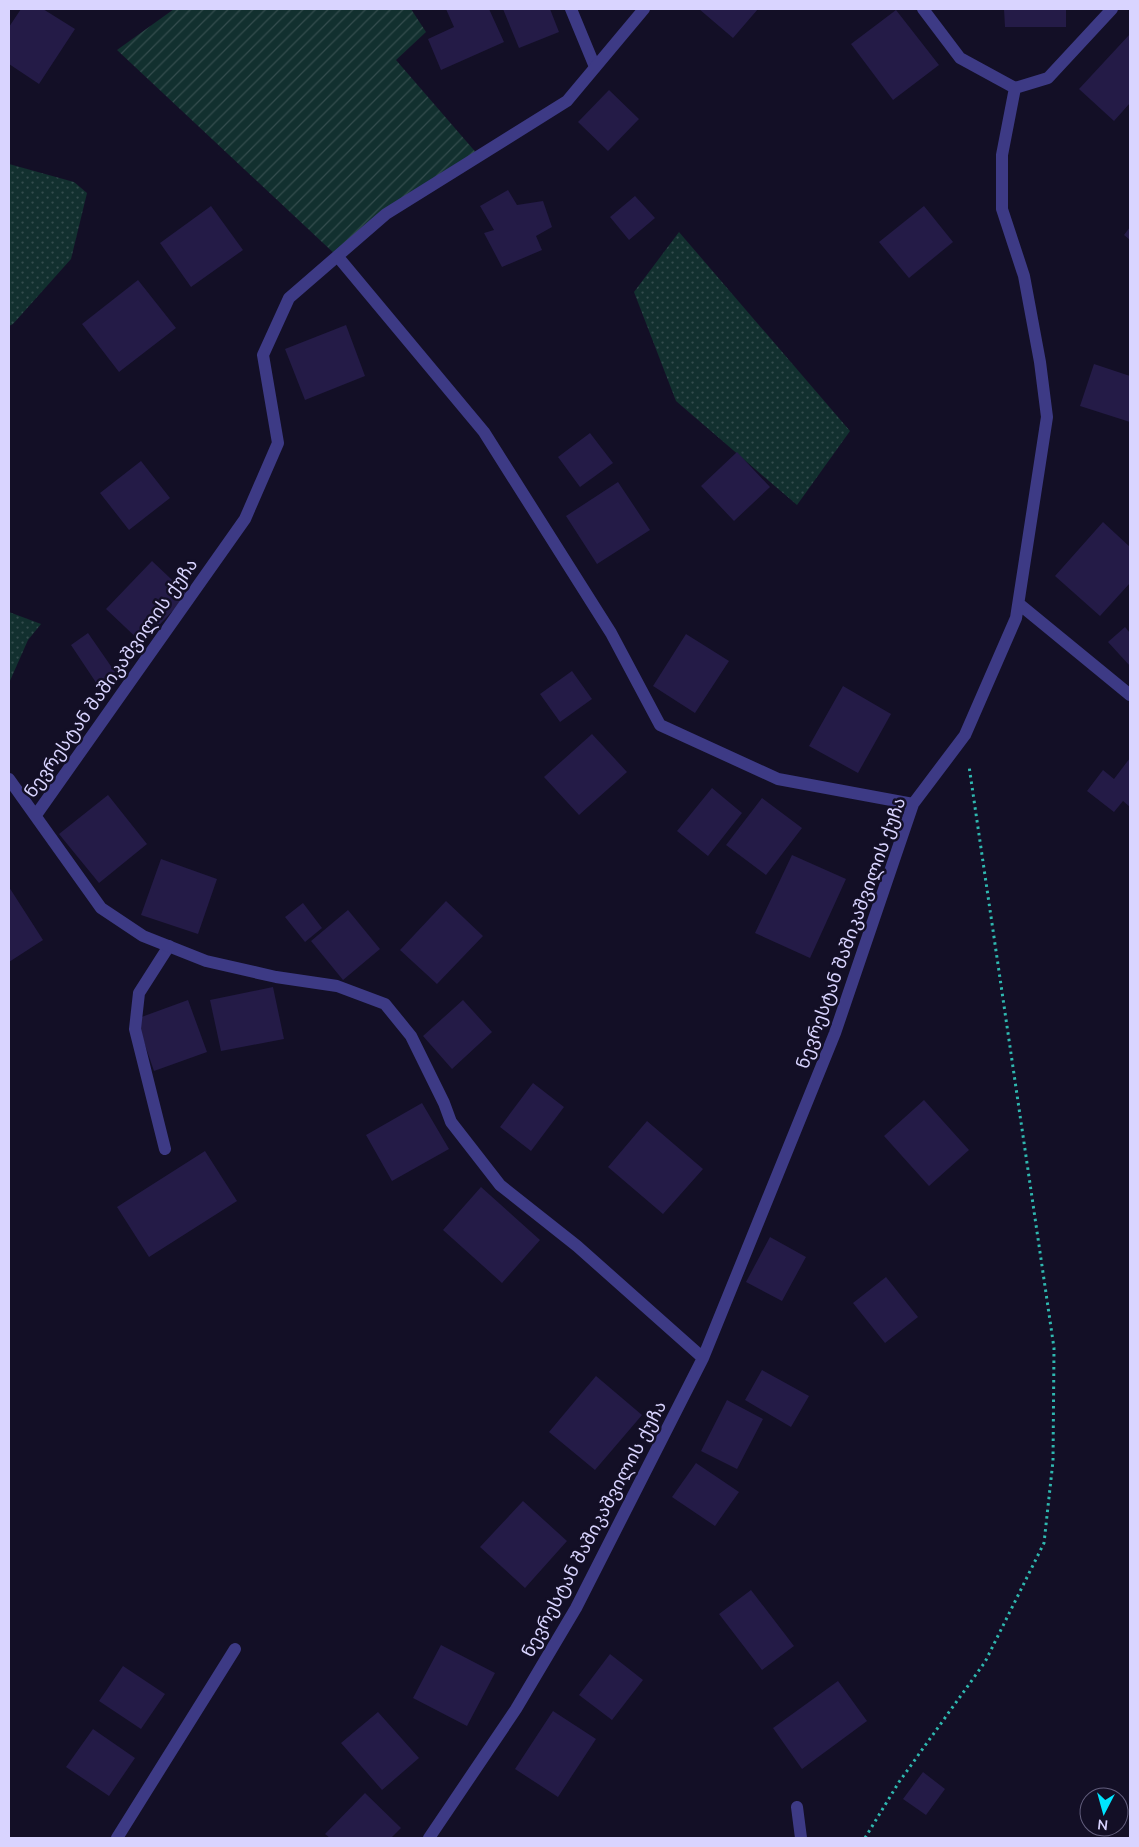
<svg xmlns="http://www.w3.org/2000/svg" width="1139" height="1847" viewBox="0 0 1139 1847" font-family="Mulish,'Noto Sans Georgian',sans-serif">
	<style>
		.grass { fill: url(#grass-dots) }
		.garden { fill: url(#garden-furrows) }
		.building { fill: #241b47 }
		.lines { fill: none; stroke-linecap: round; stroke-linejoin: round }
		.path { stroke: #2fb8b0; stroke-width: 3; stroke-dasharray: 2.5 4; stroke-linecap: butt }
		.lane { stroke: #3d3a85; stroke-width: 12 }
		.street { stroke: #3d3a85; stroke-width: 12 }
		.labels { text-anchor: middle; stroke-width: 5; stroke-linejoin: round; paint-order: stroke }
		.street-label { font-size: 18px; fill: #d9d4ff; stroke: #130f26 }
	</style>
	<defs>
		<pattern id="grass-dots" width="8" height="8" patternUnits="userSpaceOnUse" patternTransform="scale(1.25)"><rect width="8" height="8" fill="#12302f"/><path d="M2 2h.1M6 6h.1" fill="none" stroke="#344d4e" stroke-width="1.8" stroke-linecap="round"/></pattern>
		<pattern id="garden-furrows" width="10" height="10" patternUnits="userSpaceOnUse" patternTransform="scale(1.25)"><rect width="10" height="10" fill="#12302f"/><path d="M-1 1l2-2M0 10L10 0M9 11l2-2" fill="none" stroke="#344d4e"/></pattern>
	</defs>
	<rect width="100%" height="100%" fill="#130f26"/>
	<!-- grass -->
	<path class="grass" d="M9,164L74,182L87,193L71,259L13,324L9,326Z
		M679,232L850,431L797,505L676,401L634,292Z
		M9,612L41,624L28,640L9,683Z"/>
	<!-- garden -->
	<path class="garden" d="M174,9H411L426,32L396,60L479,156L386,214L338,257L117,50Z"/>
	<!-- building -->
	<path class="building" d="M21,9H43L75,29L39,84L9,64V27Z
		M446,9H489L504,42L441,70L428,39L454,27Z
		M503,9H550L559,32L519,48Z
		M699,9H758L733,38Z
		M1004,9H1066V27H1005Z
		M896,10L939,65L893,100L851,44Z
		M1130,34V103L1114,121L1079,89Z
		M609,90L639,119L608,151L578,122Z
		M508,190L517,205L543,201L552,227L536,236L542,250L502,267L484,233L494,230L480,206Z
		M635,196L655,218L629,240L610,217Z
		M211,206L243,250L191,287L160,243Z
		M924,206L953,242L909,278L879,242Z
		M1130,227V240L1124,235Z
		M138,280L176,328L119,372L82,324Z
		M346,325L365,376L305,400L285,349Z
		M1094,364L1130,376V422L1080,406Z
		M590,433L613,463L580,487L558,457Z
		M737,452L770,487L734,521L701,486Z
		M141,461L170,498L129,530L100,493Z
		M618,482L650,530L597,564L566,516Z
		M1103,522L1130,547V583L1100,616L1055,576Z
		M152,561L188,595L142,643L106,609Z
		M1125,627L1130,633V666L1108,642Z
		M88,633L115,672L97,684L71,645Z
		M686,634L729,661L695,713L653,686Z
		M572,671L592,699L560,722L540,694Z
		M843,686L891,714L858,773L809,746Z
		M592,734L627,772L579,815L544,777Z
		M1130,758V807L1123,801L1114,812L1087,791L1103,770L1114,779Z
		M712,788L742,813L708,856L677,831Z
		M108,795L147,844L99,883L59,834Z
		M762,798L802,828L766,875L726,845Z
		M792,855L846,879L810,958L755,933Z
		M161,859L217,879L198,934L141,915Z
		M9,887L43,940L9,962Z
		M446,901L483,936L437,984L400,950Z
		M303,903L322,928L305,942L285,917Z
		M348,910L380,949L343,980L311,941Z
		M273,987L284,1039L221,1051L210,1000Z
		M188,1000L207,1052L154,1071L136,1019Z
		M463,1000L492,1032L452,1069L423,1036Z
		M533,1083L564,1107L531,1151L500,1127Z
		M924,1100L969,1150L929,1186L884,1136Z
		M422,1103L449,1149L392,1181L366,1135Z
		M647,1121L703,1169L663,1214L608,1167Z
		M205,1151L237,1201L149,1257L117,1207Z
		M481,1187L540,1240L502,1283L443,1230Z
		M770,1237L806,1257L782,1301L746,1282Z
		M886,1277L918,1317L885,1343L853,1303Z
		M762,1370L809,1396L791,1427L745,1400Z
		M596,1376L642,1415L595,1470L549,1432Z
		M727,1400L763,1419L737,1469L701,1451Z
		M696,1463L739,1492L715,1526L672,1497Z
		M523,1501L567,1541L525,1588L480,1547Z
		M751,1590L794,1646L762,1670L719,1614Z
		M441,1645L495,1673L467,1726L413,1698Z
		M610,1654L643,1680L612,1720L579,1695Z
		M123,1666L165,1694L141,1729L99,1701Z
		M838,1681L867,1721L802,1769L773,1728Z
		M553,1711L596,1739L558,1797L515,1769Z
		M378,1712L419,1758L382,1790L341,1743Z
		M93,1729L135,1758L109,1796L66,1767Z
		M923,1772L945,1789L926,1815L903,1799Z
		M365,1793L401,1828L391,1838H330L325,1834Z"/>
	<g class="lines">
		<!-- path -->
		<path class="path" d="M865,1838L899,1782L985,1662L1044,1543L1053,1461L1054,1348L969,766"/>
		<!-- lane -->
		<path class="lane" d="M571,9L595,67
			M165,1149L135,1029L139,993L169,946
			M797,1807L801,1838
			M117,1838L235,1649"/>
		<!-- street -->
		<path class="street" d="M923,9L960,58L1015,88
			M1015,88L1048,78L1112,9
			M338,257L484,432L611,633L660,725L778,779L913,804
			M1019,604L1130,695
			M9,779L101,908L143,936L206,961L276,977L337,986L385,1004L411,1036L444,1103L451,1122L500,1185L577,1246L703,1358
			M36,815L245,519L278,443L263,355L289,298L386,214L567,101L644,9
			M429,1838L516,1709L576,1608L703,1358L835,1033L913,804L965,735L1016,618L1047,417L1040,362L1024,276L1002,209V155L1015,88"/>
	</g>
	<g class="labels">
		<!-- street labels -->
		<g class="street-label">
			<text transform="translate(111 678) rotate(-55)" y="6">ნევრესტან შაშიკაშვილის ქუჩა</text>
			<text transform="translate(851 933) rotate(-70)" y="6">ნევრესტან შაშიკაშვილის ქუჩა</text>
			<text transform="translate(594 1529) rotate(-62)" y="6">ნევრესტან შაშიკაშვილის ქუჩა</text>
		</g>
	</g>
	<!-- border -->
	<rect width="1139" height="1847" fill="none" stroke="#d9d4ff" stroke-width="20"/>
	<!-- north arrow -->
	<g transform="translate(1104 1812) rotate(186)"><circle r="24" fill="#130f26" stroke="#625e7d"/>
	<path d="M0-4L9 19L0 12L-9 19Z" fill="#00e5ff"/>
	<text y="-8" font-size="14" font-weight="bold" text-anchor="middle" fill="#d9d4ff">N</text>
	</g>
</svg>
